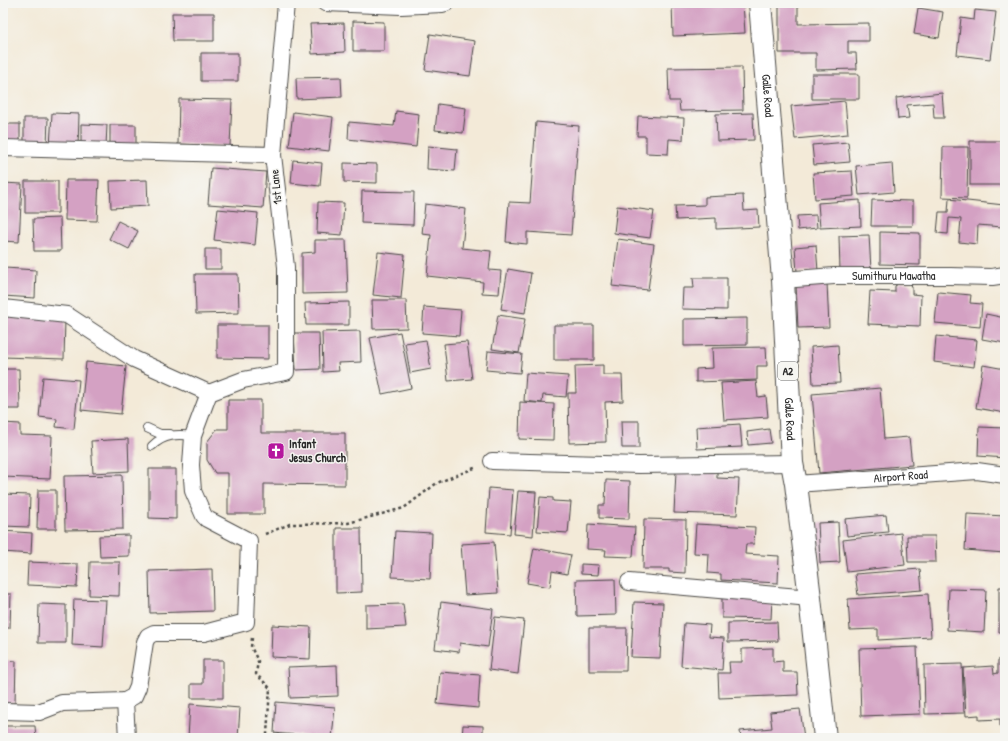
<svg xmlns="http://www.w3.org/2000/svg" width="1008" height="741" viewBox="0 0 1008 741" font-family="'Patrick Hand',sans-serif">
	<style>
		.building { fill: #d4a1c3 }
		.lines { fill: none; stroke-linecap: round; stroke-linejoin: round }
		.service-casing { stroke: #494845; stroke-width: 10 }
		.minor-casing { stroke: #494845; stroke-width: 18 }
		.trunk-casing { stroke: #494845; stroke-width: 24 }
		.path { stroke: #494845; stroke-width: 2.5; stroke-dasharray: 3 3; stroke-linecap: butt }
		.service { stroke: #fff; stroke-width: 8 }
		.minor { stroke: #fff; stroke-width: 16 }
		.trunk { stroke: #fff; stroke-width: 22 }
		.labels { text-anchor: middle; stroke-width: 3; stroke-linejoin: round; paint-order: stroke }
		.shield { fill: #f6f6f2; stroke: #686867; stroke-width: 1 }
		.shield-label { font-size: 11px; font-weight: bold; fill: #2b2b2b }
		.street-label { font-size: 12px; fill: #2b2b2b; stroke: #f6f6f2 }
		.poi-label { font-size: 12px; font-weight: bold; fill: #2b2b2b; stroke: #f6f6f2; text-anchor: start }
	</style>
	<rect width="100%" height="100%" fill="#f6f6f2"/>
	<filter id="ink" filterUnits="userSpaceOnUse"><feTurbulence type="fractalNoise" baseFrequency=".025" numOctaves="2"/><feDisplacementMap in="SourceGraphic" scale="8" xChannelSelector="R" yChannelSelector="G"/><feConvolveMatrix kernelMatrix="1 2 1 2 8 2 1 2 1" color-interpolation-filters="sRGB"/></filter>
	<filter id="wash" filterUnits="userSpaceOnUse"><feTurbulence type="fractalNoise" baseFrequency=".012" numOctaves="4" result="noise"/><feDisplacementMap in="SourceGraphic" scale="16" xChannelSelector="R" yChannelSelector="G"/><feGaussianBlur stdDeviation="0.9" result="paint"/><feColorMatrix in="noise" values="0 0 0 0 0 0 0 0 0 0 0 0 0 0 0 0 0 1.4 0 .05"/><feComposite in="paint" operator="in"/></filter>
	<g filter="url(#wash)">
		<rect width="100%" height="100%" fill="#f3ead8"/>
		<g id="blocks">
			<!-- building -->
			<path class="building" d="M672,3H743L745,33L673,36Z
				M779,3H798V24L869,23V41H848V53H856L857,69L816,70V53H779Z
				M918,8L943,12L939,38L914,34Z
				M975,10L996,12L990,59L957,55L961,18L974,20Z
				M172,13H214V41H173Z
				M353,21L384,22V51H353Z
				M344,23L345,52L312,54L310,24Z
				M430,34L475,41L470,76L425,70Z
				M201,53H238V81H201Z
				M742,67L743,110L680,111L679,101H669L668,68Z
				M812,74H859V99H812Z
				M341,77L342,97L297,99L296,78Z
				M942,93L944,118H934L933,103L907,105L909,118L898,119L896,98Z
				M179,99L232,100L230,146L178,144Z
				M845,101L848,134L795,139L791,106Z
				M438,104L466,108L463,133L435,130Z
				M396,111L419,114L416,147L348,139L349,122L394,126Z
				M293,112L333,117L329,151L289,146Z
				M52,113L79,114L78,148L50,147Z
				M753,113L754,140L717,141L716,114Z
				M638,116L684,118L683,140L669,139L668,154L646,153V136H637Z
				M24,118H48L47,145H24Z
				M536,122L579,126L571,235L527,232V244L506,242L509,202L530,203Z
				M3,124H20V144L3,143Z
				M81,124L107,125L106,146H81Z
				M110,125H136V147H110Z
				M970,141H1003V185H970Z
				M848,142L850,162L814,165L812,145Z
				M428,146L457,149L455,171L427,169Z
				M943,147H968L967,198L942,197Z
				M293,160L322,163L320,186L291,183Z
				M344,163L377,164V183L344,182Z
				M892,163L894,192L859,195L856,166Z
				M211,168L266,172L263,208L208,204Z
				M852,171L854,196L815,199L813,173Z
				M66,180H99L97,221L65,220Z
				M147,180L148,206L111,208L110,181Z
				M25,181H58V213H25Z
				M3,183L22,184L19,242L3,241Z
				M362,191L414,192L413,225L361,223Z
				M743,195L744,211L758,210L759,227L716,229V218L676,220L675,206L705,205V197Z
				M949,199L1004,205L1002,227L978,225L977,244L959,242L961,219L949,218L948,234L937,233L939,212H948Z
				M860,200L861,226L820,228L818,203Z
				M872,200L913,201V226H871Z
				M318,202L344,203L342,235L317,233Z
				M425,204L466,209L462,248L491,251L489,270L501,271L499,294L482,293L483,282L427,276L431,235L422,234Z
				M617,206L654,211L650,238L614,233Z
				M218,209L258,213L255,245L214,240Z
				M816,215L817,228L798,230L797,216Z
				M60,218L61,251H34L33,219Z
				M118,221L138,231L129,249L109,239Z
				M880,232L920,233V265L880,264Z
				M869,235L871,270H840L839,236Z
				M618,239L654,244L648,290L612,286Z
				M315,240H346L348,293L302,294V253L315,252Z
				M816,245L818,271L797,272L795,247Z
				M205,249H221V269H205Z
				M378,252L405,255L401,298L373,295Z
				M5,268L36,270L35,298L3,296Z
				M508,269L531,273L525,313L501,309Z
				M195,274H238L239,313L196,314Z
				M693,278H727V310L682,309L683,288H694Z
				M901,282L908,283L912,287V294L921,295L920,326L868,324L870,291L895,292V286Z
				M827,283L829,327L798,328L796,284Z
				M938,292L971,295L970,303L982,304L980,327L935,323Z
				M372,300H406L407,328L373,329Z
				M349,302V325H306L305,303Z
				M424,307L461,310L459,336L422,333Z
				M986,314L1005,318V343L982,339Z
				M498,315L525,319L519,353L492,349Z
				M3,316L65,319L64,359L3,357Z
				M747,318V345L684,346V319Z
				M217,325H268V359L217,358Z
				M554,325H594V360H554Z
				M360,331L361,362L338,363L339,371L323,372L322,332Z
				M400,332L411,388L382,394L370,338Z
				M294,333H319L320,369L296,370Z
				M936,336L977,340L974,367L934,362Z
				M426,340L431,369L410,373L405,343Z
				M467,342L472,379L448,381L444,344Z
				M838,345L840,383L813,384L811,347Z
				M766,347L767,366H757V380L696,382V369L713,368L712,348Z
				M488,351L522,354L520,373L486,370Z
				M86,362L126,366L121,414L81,410Z
				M603,365V375H622L623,401L605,402L606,442L569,443L568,393H576L575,366Z
				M983,365L1005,369L1003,389H1005V413L976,408Z
				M3,369H19L20,409H3Z
				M526,373L568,376L566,397L543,395L542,403L524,401Z
				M43,377L79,380L74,429L56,427L57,419L39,417Z
				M756,381L758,397L766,396L768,417L724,420L721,383Z
				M880,388L884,439L909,437L912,465L819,473L812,394Z
				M228,400H261V433H345V485L264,484V514H228V473H215L207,460V442L217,429H228Z
				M520,402L554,404L553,440L519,439Z
				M621,421H639V448H622Z
				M3,423L20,424V435L52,436L50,479L3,477Z
				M740,424L742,447L697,449L696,427Z
				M979,427L1005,428V458L978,456Z
				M769,429L771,443L748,445L747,432Z
				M128,439L129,471L93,473L91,441Z
				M149,469H176V519L149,518Z
				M676,471L717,472V478L739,479L737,515L674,513Z
				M122,475L123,529L65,530L64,476Z
				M606,480L630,481L629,519L599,518V505H605Z
				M489,488L513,490L510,534L486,532Z
				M38,490H56V529H37Z
				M518,491L536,492L533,536L514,534Z
				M3,494L30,495L29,527L3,526Z
				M540,497L553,498V501L571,502L568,533L537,531Z
				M967,514L1005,516V553L965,550Z
				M886,515L888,532L847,536L845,519Z
				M644,519L686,520L685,573L669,572V569H643Z
				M838,522L840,562L820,563L818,523Z
				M588,524L635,527L633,557L605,556L606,550L587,549Z
				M696,524L755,527L754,544H746L745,554L779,556L778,583L721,580V574L708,573L709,554L694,553Z
				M336,528H361L362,592L336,593Z
				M3,531L32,533L31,554L3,552Z
				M395,531L432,533L430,579L392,577Z
				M901,533L905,565L847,572L843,540Z
				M129,535V556L100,557L99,536Z
				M907,536H935L936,562H908Z
				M494,542L498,593L465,595L461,544Z
				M534,548L571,555L567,574L552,571L550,587L527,583Z
				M28,562L78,564L77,587L27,585Z
				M90,562H120L119,596L89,595Z
				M581,564L599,565L598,575L581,574Z
				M212,569L213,611L150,613L149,571Z
				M920,569L922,590L858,595L855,574Z
				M615,579L616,615L577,616L576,580Z
				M999,587H1005V632H999Z
				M949,589L986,590L984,632L947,630Z
				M3,594H11L10,628H3Z
				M928,594L931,637L878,640V629L850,630L848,599Z
				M722,597L772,599L771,619L722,618Z
				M74,599L106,600L103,647L72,645Z
				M441,602L493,609L488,647L460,643L459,652L435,649Z
				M634,602L663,603L660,658L631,657Z
				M39,604L66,605V643H38Z
				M403,604L406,627L366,629V605Z
				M495,617L524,620L518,674L489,670Z
				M777,622L778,641L728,642V623Z
				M684,623L710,625L709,637L724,638L722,670L681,666Z
				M272,625L311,627L310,659L271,657Z
				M589,628H627L626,671H589Z
				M917,647L920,714L861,716L859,649Z
				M773,648V662L783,661V672H797L798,695L719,698L718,673H730L729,662H742V649Z
				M1005,659V726H1000V719L979,720V715L966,716L963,668L993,666L994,674L998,673V660Z
				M3,660L16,661L15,703H3Z
				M203,660H223V698H191V684H203Z
				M962,664L964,713L925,714L924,665Z
				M337,665L338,696L290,698L288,667Z
				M440,672L480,675L478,708L437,704Z
				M276,702L335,707L332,738L274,733Z
				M190,704L240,708L238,738H188Z
				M800,709L804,738H741L740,731L772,728L770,712Z
				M463,725L483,726V738H462Z
				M3,726H35L36,738H3Z"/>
		</g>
	</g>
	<g filter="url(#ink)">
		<use href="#blocks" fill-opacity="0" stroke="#494845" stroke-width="1"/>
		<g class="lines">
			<!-- service casing -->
			<g class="service-casing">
				<path id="service" d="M147,428L160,434H170
					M152,446C164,434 177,434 193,436"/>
			</g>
			<!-- minor casing -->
			<g class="minor-casing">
				<g id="minor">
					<path d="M325,3L401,6L442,4L446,3"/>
					<path d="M3,148L273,155"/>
					<path id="s1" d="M783,280L834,276H950L992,277L1005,275"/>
					<path d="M3,308L67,315L134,359L209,393"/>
					<path d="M492,461L639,465L792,463"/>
					<path id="s2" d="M796,484L977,471L1005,475"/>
					<path d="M629,582L810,598"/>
					<path d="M125,701L127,738"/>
					<path d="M3,711L39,712L62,703L125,701L134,696L138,687L145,642L148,636L154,633H204L246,622L249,541L207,519L204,516L193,491L191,465L193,436L209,393L243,380L286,372V267L273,155L286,3"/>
				</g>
			</g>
			<!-- trunk casing -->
			<g class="trunk-casing">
				<g id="trunk">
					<path id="s3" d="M760,3L783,280L792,463L796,484L810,598L825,738"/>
				</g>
			</g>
			<!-- path -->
			<path class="path" d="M265,534L290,524L348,523L404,508L437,483L477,467
				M252,638L251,647L258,661L256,674L270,688L267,734L269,738"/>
			<!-- service -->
			<use href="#service" class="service"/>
			<!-- minor -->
			<use href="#minor" class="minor"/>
			<!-- trunk -->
			<use href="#trunk" class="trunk"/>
		</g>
	</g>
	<!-- icons -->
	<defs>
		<g id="church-square" transform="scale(0.9)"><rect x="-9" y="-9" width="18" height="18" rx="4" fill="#b5179e" stroke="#f6f6f2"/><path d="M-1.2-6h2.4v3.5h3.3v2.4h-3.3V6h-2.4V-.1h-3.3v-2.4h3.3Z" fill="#fff"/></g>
	</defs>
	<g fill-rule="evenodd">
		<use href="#church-square" x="276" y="451"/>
	</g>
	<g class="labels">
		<!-- shield labels -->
		<rect class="shield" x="778" y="362" width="20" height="18" rx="3"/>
		<g class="shield-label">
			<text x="788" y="375">A2</text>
		</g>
		<!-- street labels -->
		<g class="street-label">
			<text dy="4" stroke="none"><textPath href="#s3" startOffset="93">Galle Road</textPath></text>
			<text transform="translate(276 187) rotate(-96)" y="4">1st Lane</text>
			<text dy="4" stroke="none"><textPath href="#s1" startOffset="111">Sumithuru Mawatha</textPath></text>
			<text dy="4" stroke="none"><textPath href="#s3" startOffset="417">Galle Road</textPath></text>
			<text dy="4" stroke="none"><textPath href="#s2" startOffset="105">Airport Road</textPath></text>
		</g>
		<!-- poi labels -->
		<g class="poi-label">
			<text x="289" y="448">Infant<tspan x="289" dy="14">Jesus Church</tspan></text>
		</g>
	</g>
	<!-- margin -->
	<rect width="1008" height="741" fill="none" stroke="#f6f6f2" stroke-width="16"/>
</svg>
